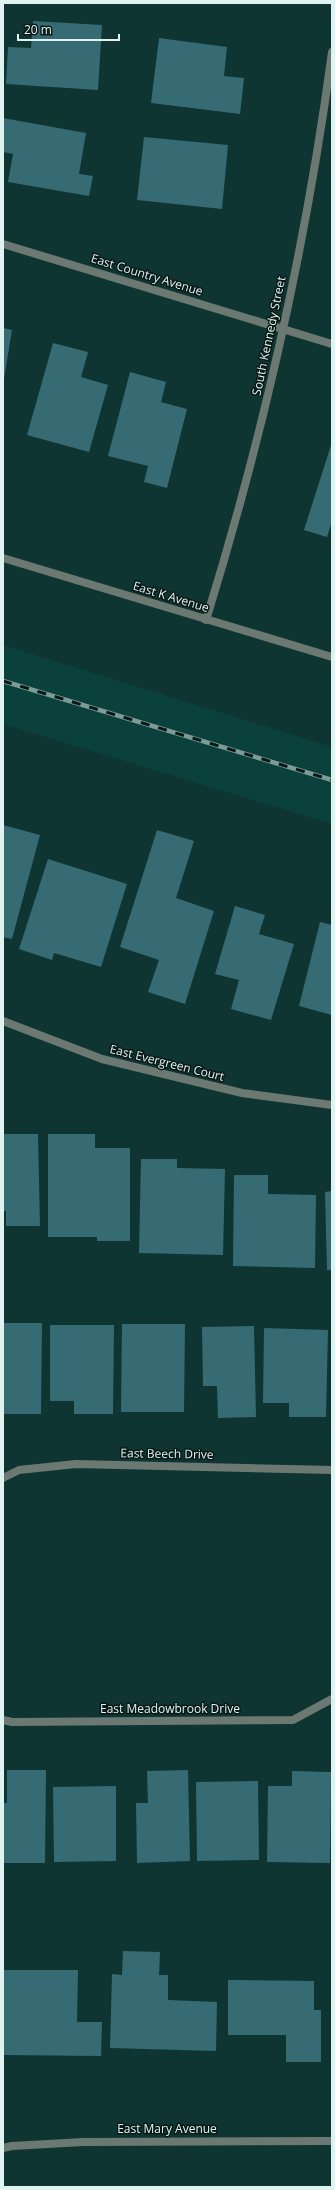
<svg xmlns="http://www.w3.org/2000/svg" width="335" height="2190" viewBox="0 0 335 2190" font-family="'Open Sans',sans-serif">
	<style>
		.built { fill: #0b413c }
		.building { fill: #376b73 }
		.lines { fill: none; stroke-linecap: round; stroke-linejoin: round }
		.minor { stroke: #6c7972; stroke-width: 8 }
		.tertiary { stroke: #6c7972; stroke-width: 8 }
		.rail-casing { stroke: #7c9a96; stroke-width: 4.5 }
		.rail { stroke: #0a1917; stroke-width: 3; stroke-dasharray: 9; stroke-linecap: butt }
		.labels { text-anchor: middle; stroke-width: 3; stroke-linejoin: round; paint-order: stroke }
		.street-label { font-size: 12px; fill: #dff4f0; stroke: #0a1917 }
	</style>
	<rect width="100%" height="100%" fill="#0e3531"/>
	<!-- built -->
	<path class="built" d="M3,645L332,747V824L3,724Z"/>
	<!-- building -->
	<path class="building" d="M33,21L102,25L98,90L6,84L8,47L31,48Z
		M159,38L227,47L224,76L244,78L240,114L151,103Z
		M3,118L86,133L79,174L93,176L89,196L8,182L13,154L3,152Z
		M144,137L228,145L222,209L137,200Z
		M3,328L12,330L4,379H3Z
		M53,343L88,352L81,377L108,385L89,452L27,435Z
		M130,372L166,382L161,402L187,409L167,488L144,482L148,466L108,456Z
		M332,442V521L327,537L304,530Z
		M3,825L40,835L12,939L3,937Z
		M157,830L194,841L176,898L214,911L185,1004L148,992L159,960L120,947Z
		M48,859L127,884L101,967L54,953L52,960L19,949Z
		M235,906L265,915L259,934L294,944L271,1020L231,1009L239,980L215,974Z
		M320,922L332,925V1015L299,1006Z
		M3,1134H38L40,1226H6V1211H3Z
		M48,1134H95V1148H130V1241H97V1237H48Z
		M141,1159H177V1168L225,1169L223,1255L139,1253Z
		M234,1175H268V1194L316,1195L315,1268L233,1266Z
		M332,1191V1270H327L325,1192Z
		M3,1323H42L41,1414H3Z
		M122,1324H185L184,1412H121Z
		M50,1325H114L113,1414H74V1401H50Z
		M254,1326L256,1417L218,1418L217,1386H203L202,1327Z
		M264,1328L328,1330L326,1417H289V1403H263Z
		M7,1770H46L45,1863H3V1803H7Z
		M188,1770L190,1861L137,1863L136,1803H148L147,1771Z
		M292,1771L331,1772L330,1863L267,1862L268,1786H292Z
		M258,1781L259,1860L197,1861L196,1782Z
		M116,1786V1861L54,1862L53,1787Z
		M123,1951L160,1952L159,1975H168V2000L217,2002L216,2051L110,2048L112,1974L122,1975Z
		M3,1970H78L77,2022H102L101,2056L3,2055Z
		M228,1980L314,1981V2010H321V2062H286V2035H228Z"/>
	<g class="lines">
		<!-- minor -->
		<path class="minor" d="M3,244L332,344
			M206,620C264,433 306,246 332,52
			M3,1021L102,1059L242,1093L332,1105
			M3,1478L19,1470L76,1464L332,1470
			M3,1720L12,1722L293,1720L332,1699
			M3,2148L12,2146L83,2142L332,2141"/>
		<!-- tertiary -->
		<path class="tertiary" d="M3,558L332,657"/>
		<!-- rail casing -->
		<g class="rail-casing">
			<path id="rail" d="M3,681L332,780"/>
		</g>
		<!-- rail -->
		<use href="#rail" class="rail"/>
	</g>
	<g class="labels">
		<!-- street labels -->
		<g class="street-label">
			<text transform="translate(147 275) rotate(17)" y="4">East Country Avenue</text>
			<text transform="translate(269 336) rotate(-78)" y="4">South Kennedy Street</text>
			<text transform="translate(171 597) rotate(17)" y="4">East K Avenue</text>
			<text transform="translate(167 1063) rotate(14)" y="4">East Evergreen Court</text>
			<text transform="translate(167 1454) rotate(1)" y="4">East Beech Drive</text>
			<text x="170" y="1713">East Meadowbrook Drive</text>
			<text x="167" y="2133">East Mary Avenue</text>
		</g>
	</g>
	<!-- border -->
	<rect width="335" height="2190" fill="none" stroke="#dff4f0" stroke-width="8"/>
	<!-- scale -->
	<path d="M18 34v6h101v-6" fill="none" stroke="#dff4f0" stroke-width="2"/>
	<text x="24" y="34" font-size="12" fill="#dff4f0" stroke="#0a1917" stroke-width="3" paint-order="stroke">20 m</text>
</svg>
